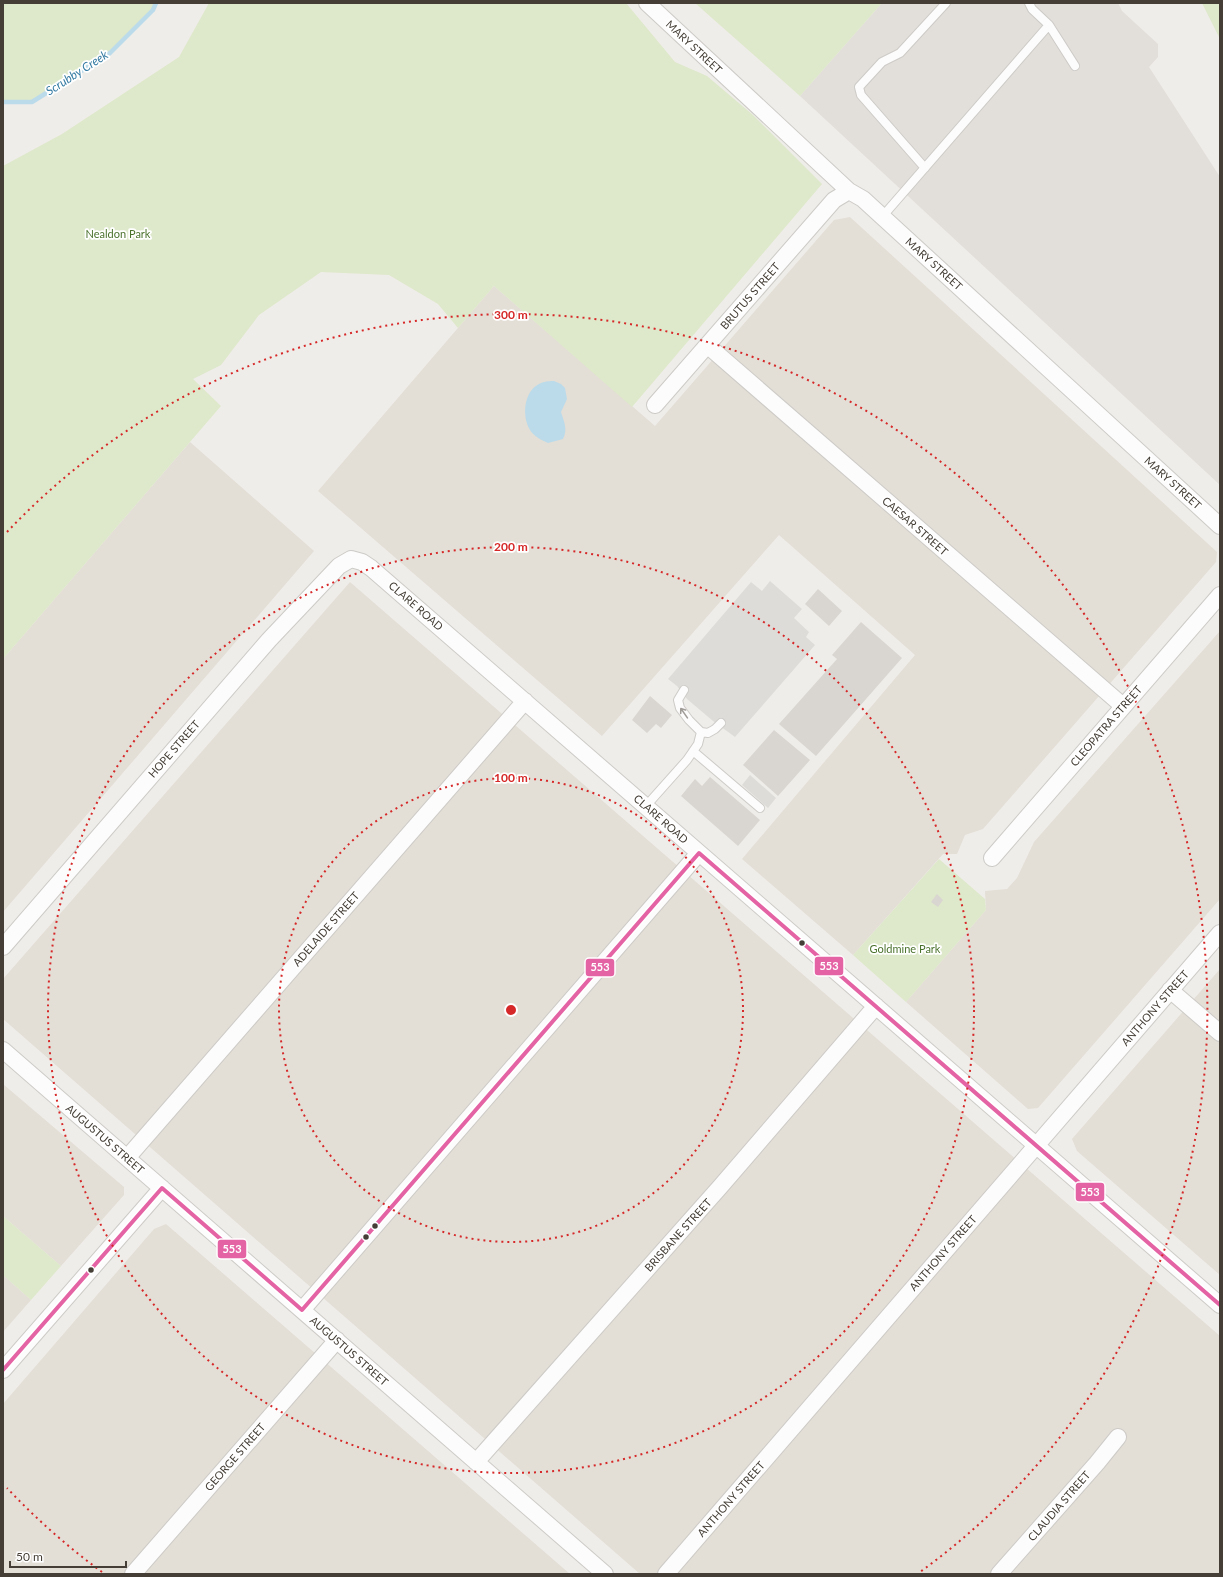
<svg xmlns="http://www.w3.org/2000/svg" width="1223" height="1577" viewBox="0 0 1223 1577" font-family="Lato,sans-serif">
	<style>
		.residential { fill: #e3ded6 }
		.industrial { fill: #e2deda }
		.green { fill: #dee8ca }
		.parking { fill: #dedcd9 }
		.water { fill: #bbdbeb }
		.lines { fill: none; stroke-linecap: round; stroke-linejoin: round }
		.stream { stroke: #bbdbeb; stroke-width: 4.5 }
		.building { fill: #d9d6d1 }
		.lane-casing { stroke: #cdcbc7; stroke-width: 10 }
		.street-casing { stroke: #cdcbc7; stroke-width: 18 }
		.lane { stroke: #fdfcfc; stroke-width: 8 }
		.street { stroke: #fdfcfc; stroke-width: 16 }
		.bus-1-casing { stroke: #fff; stroke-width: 7 }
		.bus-1 { stroke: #e463a4; stroke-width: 4 }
		.oneway { stroke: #a09d99 }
		.ring { fill: none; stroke: #d62828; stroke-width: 2; stroke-dasharray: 2 4 }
		.bus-dot { fill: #443e36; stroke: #fff; stroke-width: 1.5 }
		.labels { text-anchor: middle; stroke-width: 3.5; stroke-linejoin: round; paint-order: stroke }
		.street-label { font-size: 11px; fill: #443e36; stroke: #fff }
		.park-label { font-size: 11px; fill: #4b722d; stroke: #fff }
		.water-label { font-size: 12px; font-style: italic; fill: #337aa2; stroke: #fff }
		.centre { fill: #d62828; stroke: #fff; stroke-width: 2 }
		.ring-label { font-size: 12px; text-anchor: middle; font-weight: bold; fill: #d62828; stroke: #fff; stroke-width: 3.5; stroke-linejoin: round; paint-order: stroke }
		.line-badge { stroke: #fff; stroke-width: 1.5 }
		.badge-label { font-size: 11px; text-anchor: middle; font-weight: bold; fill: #fff }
	</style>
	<rect width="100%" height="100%" fill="#efede9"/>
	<!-- residential -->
	<path class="residential" d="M850,217L1217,552L1216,562L983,829L965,835L957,854H943L853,955L742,859L915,655L779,535L602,736L318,491L494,286L655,426L834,220Z
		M190,442L314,551L3,912V659Z
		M350,582L1220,1336V1574H640L3,1019V979Z
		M1220,631V899L1038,1108L1028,1109L906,1002L986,910L985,891L1007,889L1017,878L1034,842Z
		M1220,969V1275L1077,1151L1072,1139Z
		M3,1084L124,1187V1195L61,1266L3,1216Z
		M166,1224L570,1574H3V1404L154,1229Z
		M3,1275L31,1300L3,1332Z"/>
	<!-- industrial -->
	<path class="industrial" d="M882,3H1118L1122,11L1158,44V57L1149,67L1220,177V485L800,96Z"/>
	<!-- green -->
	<path class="green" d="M3,3H156L153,10L110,53L32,102H3Z
		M209,3H626L675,62L707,76L753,115L822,184L632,407L494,286L458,328L438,304L389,275L321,272L259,315L221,365L193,379L221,406L3,659V166L62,134L179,57Z
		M695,3H882L800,96Z
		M1202,3H1220V39Z
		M939,859L985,899L986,910L906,1002L853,955Z
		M3,1216L61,1266L31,1300L3,1275Z"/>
	<!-- parking -->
	<path class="parking" d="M770,581L802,609L794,618L809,632L806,637L815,645L735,737L713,721L687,699L677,686L668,679L751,582L762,591Z
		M750,775L776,798L768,808L742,785Z"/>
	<!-- water -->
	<path class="water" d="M554,381L561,384L565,388L567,399L561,412C564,422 568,429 563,439L548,443C541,440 534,436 530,430C521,415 524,387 544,382C547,381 551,381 554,381Z"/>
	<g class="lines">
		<!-- stream -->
		<path class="stream" d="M3,102H32L110,53L153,10L156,3"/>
	</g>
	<!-- building -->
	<path class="building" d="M818,589L842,611L829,626L805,604Z
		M861,622L902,658L816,756L779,724L837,659L832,655Z
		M650,696L672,715L661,728L656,724L647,733L632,720Z
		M774,730L810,760L778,796L743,765Z
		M710,777L760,820L738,846L681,796L695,779L702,786Z
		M937,894L943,900L938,907L931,902Z"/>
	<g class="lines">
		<!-- lane casing -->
		<g class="lane-casing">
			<path id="lane" d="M1049,25L1075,66
				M925,168L861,95L859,87L882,62L900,53L946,3
				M882,217L1049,25L1032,9L1029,3
				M684,690L678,700L680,708L689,720L701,732L708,733L715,729L721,723
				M693,751L760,808
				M646,806L687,760L698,744L701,732"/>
		</g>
		<!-- street casing -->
		<g class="street-casing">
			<path id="street" d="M647,3L849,191L863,199L1220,526
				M707,345L1123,706
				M655,405L834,200L849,191
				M992,858L1220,595
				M3,947L269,640L339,566L351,559L362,562L371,568L1220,1305
				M1170,990L1220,1033
				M3,1050L605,1574
				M127,1158L525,701
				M302,1310L699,853
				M3,1370L162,1188
				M476,1462L720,1187L876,1006
				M133,1574L337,1340
				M666,1574L1220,933
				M999,1574L1097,1463L1118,1437"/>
		</g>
		<!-- lane -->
		<use href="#lane" class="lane"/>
		<!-- street -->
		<use href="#street" class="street"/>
		<!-- bus-1 casing -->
		<g class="bus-1-casing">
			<path id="bus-1" d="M699,853L1220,1305
				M162,1188L302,1310
				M302,1310L699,853
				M3,1370L162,1188"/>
		</g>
		<!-- bus-1 -->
		<use href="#bus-1" class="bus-1"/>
	</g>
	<!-- one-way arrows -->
	<defs><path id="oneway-shaft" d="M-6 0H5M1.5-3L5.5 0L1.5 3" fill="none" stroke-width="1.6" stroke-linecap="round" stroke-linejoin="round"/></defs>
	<use class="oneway" href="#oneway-shaft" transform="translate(684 713) rotate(-125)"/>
	<!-- distance rings -->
	<g class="ring">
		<circle cx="511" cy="1010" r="232"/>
		<circle cx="511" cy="1010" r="463"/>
		<path d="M102 1572A695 695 0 0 1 7 1488M7 532A695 695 0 1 1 920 1572"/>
	</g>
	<!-- markers -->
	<g class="bus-dot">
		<circle cx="802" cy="943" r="3.5"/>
		<circle cx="375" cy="1226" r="3.5"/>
		<circle cx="366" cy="1237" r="3.5"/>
		<circle cx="91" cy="1270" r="3.5"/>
	</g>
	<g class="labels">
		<!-- street labels -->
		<g class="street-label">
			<text transform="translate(694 47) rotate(43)" y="4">MARY STREET</text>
			<text transform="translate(934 264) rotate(42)" y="4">MARY STREET</text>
			<text transform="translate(750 296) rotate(-49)" y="4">BRUTUS STREET</text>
			<text transform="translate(1173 483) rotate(42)" y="4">MARY STREET</text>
			<text transform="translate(915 526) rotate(41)" y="4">CAESAR STREET</text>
			<text transform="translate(416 606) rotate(41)" y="4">CLARE ROAD</text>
			<text transform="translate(1106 726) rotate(-49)" y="4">CLEOPATRA STREET</text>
			<text transform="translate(174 749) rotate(-49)" y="4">HOPE STREET</text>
			<text transform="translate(661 819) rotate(41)" y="4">CLARE ROAD</text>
			<text transform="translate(326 929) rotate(-49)" y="4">ADELAIDE STREET</text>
			<text transform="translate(1155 1008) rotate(-49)" y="4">ANTHONY STREET</text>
			<text transform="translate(105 1139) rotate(41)" y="4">AUGUSTUS STREET</text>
			<text transform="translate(678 1235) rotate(-48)" y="4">BRISBANE STREET</text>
			<text transform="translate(943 1253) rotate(-49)" y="4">ANTHONY STREET</text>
			<text transform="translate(349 1351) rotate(41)" y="4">AUGUSTUS STREET</text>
			<text transform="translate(235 1457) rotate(-49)" y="4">GEORGE STREET</text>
			<text transform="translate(731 1499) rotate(-49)" y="4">ANTHONY STREET</text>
			<text transform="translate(1059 1506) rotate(-49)" y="4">CLAUDIA STREET</text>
		</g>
		<!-- park labels -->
		<g class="park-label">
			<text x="118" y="238">Nealdon Park</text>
			<text x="905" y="953">Goldmine Park</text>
		</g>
		<!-- water labels -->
		<g class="water-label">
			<text transform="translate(77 73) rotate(-33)" y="4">Scrubby Creek</text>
		</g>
	</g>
	<circle cx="511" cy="1010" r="6" class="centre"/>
	<g class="ring-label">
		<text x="511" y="319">300 m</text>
		<text x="511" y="551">200 m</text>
		<text x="511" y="782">100 m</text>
	</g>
	<g class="line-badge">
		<rect x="814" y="956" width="30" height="20" rx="4" fill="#e463a4"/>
		<rect x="585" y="958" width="30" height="19" rx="4" fill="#e463a4"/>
		<rect x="1075" y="1182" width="30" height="20" rx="4" fill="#e463a4"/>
		<rect x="217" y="1239" width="30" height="20" rx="4" fill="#e463a4"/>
	</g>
	<g class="badge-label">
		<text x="829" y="970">553</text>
		<text x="600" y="971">553</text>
		<text x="1090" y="1196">553</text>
		<text x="232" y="1253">553</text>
	</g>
	<!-- border -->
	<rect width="1223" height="1577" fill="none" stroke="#443e36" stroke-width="8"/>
	<!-- scale -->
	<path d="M10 1561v6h116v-6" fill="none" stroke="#443e36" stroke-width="2"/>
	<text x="16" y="1561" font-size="12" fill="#443e36" stroke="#ffffff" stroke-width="3" paint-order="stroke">50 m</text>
</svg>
